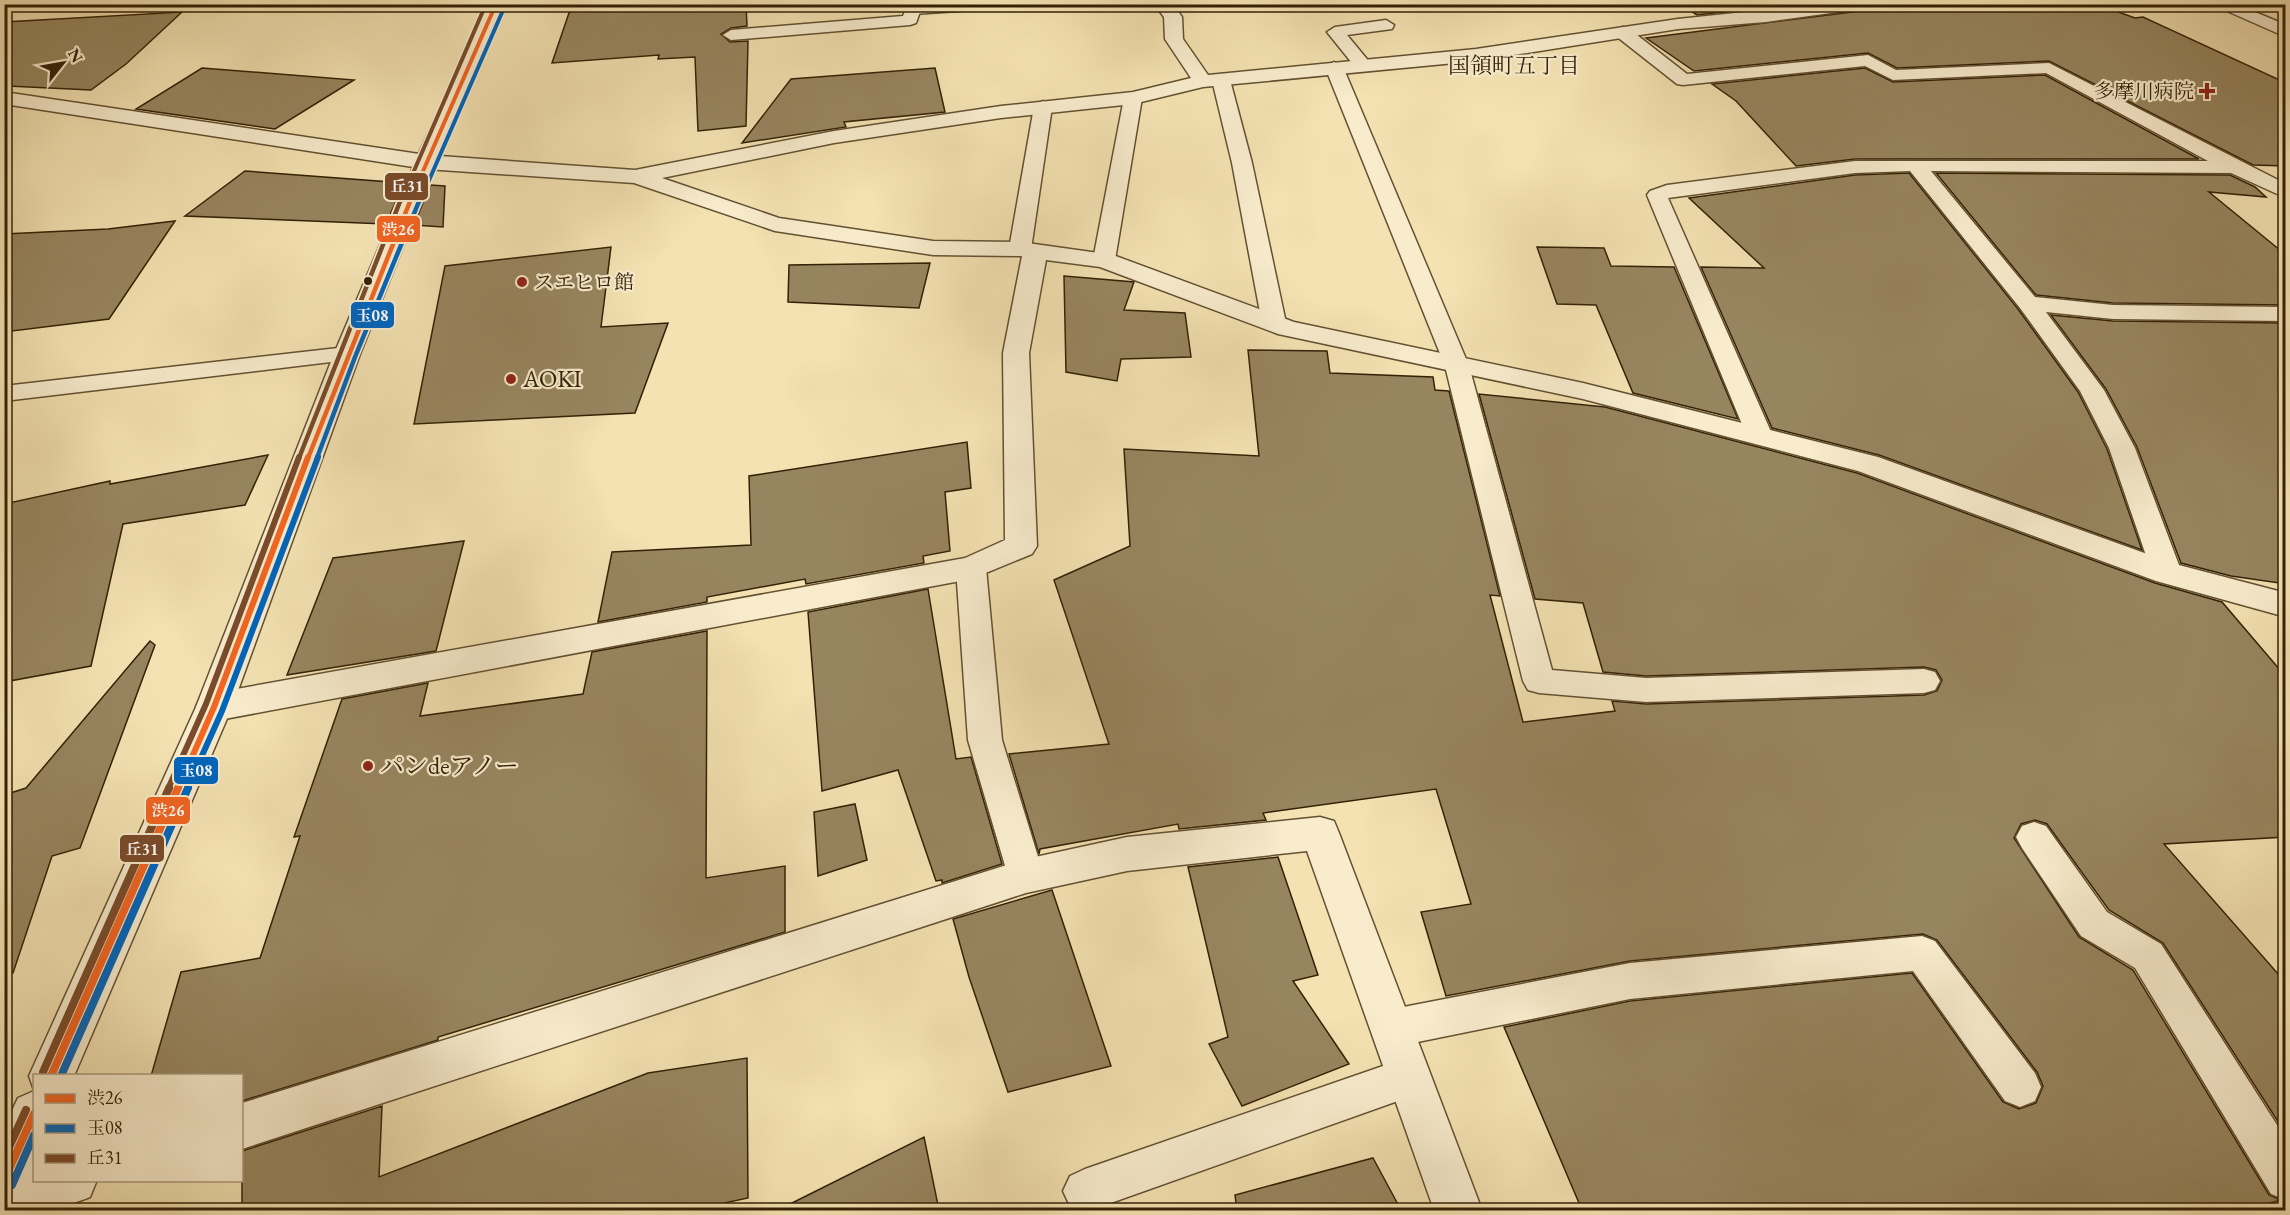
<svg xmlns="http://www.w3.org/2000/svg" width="2290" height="1215" viewBox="0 0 2290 1215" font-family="'EB Garamond','Noto Serif JP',serif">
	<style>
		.building { fill: #97855f; stroke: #332106; stroke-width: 1.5 }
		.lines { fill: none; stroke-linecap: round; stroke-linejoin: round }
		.service-casing { stroke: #635131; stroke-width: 3 }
		.minor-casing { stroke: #635131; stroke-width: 3 }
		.tertiary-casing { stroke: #635131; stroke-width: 3 }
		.service { fill: #f8eccd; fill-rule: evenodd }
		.minor { fill: #f8eccd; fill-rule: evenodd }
		.tertiary { fill: #f8eccd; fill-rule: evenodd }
		.bus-1-far3-casing { stroke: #f8eccd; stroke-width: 7 }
		.bus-1-far2-casing { stroke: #f8eccd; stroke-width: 8 }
		.bus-1-far1-casing { stroke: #f8eccd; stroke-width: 10 }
		.bus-1-casing { stroke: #f8eccd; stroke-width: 12 }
		.bus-2-far3-casing { stroke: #f8eccd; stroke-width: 7 }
		.bus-2-far2-casing { stroke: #f8eccd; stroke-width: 8 }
		.bus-2-far1-casing { stroke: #f8eccd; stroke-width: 10 }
		.bus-2-casing { stroke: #f8eccd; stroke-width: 12 }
		.bus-3-far3-casing { stroke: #f8eccd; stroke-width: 7 }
		.bus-3-far2-casing { stroke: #f8eccd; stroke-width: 8 }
		.bus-3-far1-casing { stroke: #f8eccd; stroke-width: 10 }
		.bus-3-casing { stroke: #f8eccd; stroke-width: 12 }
		.bus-1-far3 { stroke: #f26522; stroke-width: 4 }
		.bus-1-far2 { stroke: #f26522; stroke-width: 4.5 }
		.bus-1-far1 { stroke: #f26522; stroke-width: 6 }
		.bus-1 { stroke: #f26522; stroke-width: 8 }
		.bus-2-far3 { stroke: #0065bd; stroke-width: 4 }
		.bus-2-far2 { stroke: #0065bd; stroke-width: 4.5 }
		.bus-2-far1 { stroke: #0065bd; stroke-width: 6 }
		.bus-2 { stroke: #0065bd; stroke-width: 8 }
		.bus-3-far3 { stroke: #7a4b2a; stroke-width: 4 }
		.bus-3-far2 { stroke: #7a4b2a; stroke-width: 4.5 }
		.bus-3-far1 { stroke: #7a4b2a; stroke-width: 6 }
		.bus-3 { stroke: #7a4b2a; stroke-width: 8 }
		.poi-dot { fill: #8f2418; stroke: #f8eccd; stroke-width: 2 }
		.bus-dot { fill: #332106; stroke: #f8eccd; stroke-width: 2 }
		.labels { text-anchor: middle; stroke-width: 4.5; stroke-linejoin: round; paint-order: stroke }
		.far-poi-label { font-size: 20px; fill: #332106; stroke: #f8eccd; text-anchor: end }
		.far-neighbourhood-label { font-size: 22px; fill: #332106; stroke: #f8eccd }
		.poi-label { font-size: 24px; fill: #332106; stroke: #f8eccd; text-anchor: start }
		.line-badge { stroke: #f8eccd; stroke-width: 2 }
		.badge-label { font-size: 16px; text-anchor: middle; font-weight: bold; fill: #fff }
	</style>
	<rect width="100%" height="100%" fill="#f4e2b2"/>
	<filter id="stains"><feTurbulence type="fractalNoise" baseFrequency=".00333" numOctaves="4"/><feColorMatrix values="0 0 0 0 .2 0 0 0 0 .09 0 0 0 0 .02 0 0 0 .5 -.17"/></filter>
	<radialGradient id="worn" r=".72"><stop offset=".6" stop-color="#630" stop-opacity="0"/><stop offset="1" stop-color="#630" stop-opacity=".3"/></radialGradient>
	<!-- building -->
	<path class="building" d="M572,4H746L747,26L731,28L721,34L730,42L748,41L746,126L698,131L695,57L658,59L659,55L552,63Z
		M1680,4H1795L1697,15Z
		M1870,4H2096L2135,18L2143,17L2286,83V166L2253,165L2049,61L1897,68L1868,53L1694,71L1646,38L1860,11Z
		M182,12L126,64L91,90L8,86L4,67V22Z
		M202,68L354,80L275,129L136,109Z
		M935,68L945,112L844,122L846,127L742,143L791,79Z
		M1865,68L1893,82L2045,75L2199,159H1855L1796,166L1736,101L1712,84Z
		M245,171L404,183L386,224L185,216Z
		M1909,173L2018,309L2078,392L2107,449L2142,550L1879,455L1772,428L1701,267L1764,268L1689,198L1855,175Z
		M1936,173L2230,175L2255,187L2266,197L2209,192L2286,255V305L2113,303L2036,295Z
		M430,185L445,186L443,227L414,225Z
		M175,221L109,319L4,332V234L108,229Z
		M611,247L601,327L668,323L635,413L414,424L445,266Z
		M1537,247L1604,248L1611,266L1674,267L1738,419L1633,393L1596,305L1557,304Z
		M930,263L919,308L788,302L789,265Z
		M1064,276L1134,282L1124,310L1185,313L1191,357L1121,359L1117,381L1066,372Z
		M2051,315L2113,321L2286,323V584L2231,576L2181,563L2137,447L2106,389Z
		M1248,350L1327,351L1330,373L1433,377L1435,390L1449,391L1500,596L1490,595L1523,722L1615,711L1612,701L1646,704L1924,695L1937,691L1942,680L1936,670L1924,667L1646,676L1603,672L1583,603L1535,599L1479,394L1605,407L1857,473L2155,583L2222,602L2286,677V837L2164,844L2286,983V1134L2163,943L2109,910L2047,824L2035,820L2021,824L2014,838L2079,937L2133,970L2269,1195L2281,1200L2247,1210H1582L1504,1027L1630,1001L1912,973L2003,1102L2019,1109L2036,1103L2043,1086L2037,1072L1937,940L1923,934L1630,961L1446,996L1421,912L1471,904L1436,789L1263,813L1266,820L1179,829L1178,824L1040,849L1039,854L1009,754L1109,744L1054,580L1130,546L1124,449L1259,456Z
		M967,442L971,488L945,492L950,551L923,556L924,563L806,584L805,579L707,597V602L598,622L612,552L751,545L749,476Z
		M268,455L245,505L123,524L91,666L4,682V504L110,481V484Z
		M464,541L436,651L287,675L333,558Z
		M928,589L956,759L971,757L1002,864L942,883V880L936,881L898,770L822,791L808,612Z
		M707,631L706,878L785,866V932L438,1037V1040L242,1101V1076H151L181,972L260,958L300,836L294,837L342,699L428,683L420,716L583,694L592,652Z
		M150,641L155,645L80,848L52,856L13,973L4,972V795L26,788Z
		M855,804L867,860L818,876L814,812Z
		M1278,857L1318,975L1293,981L1349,1064L1242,1106L1209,1044L1228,1037L1188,867Z
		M1052,890L1111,1066L1008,1092L969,977L953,919Z
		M747,1058L748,1198L692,1210H242V1151L382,1106L379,1177L648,1073Z
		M924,1137L939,1210H778Z
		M1373,1158L1401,1210H1237L1235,1195Z"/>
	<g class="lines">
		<!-- service casing -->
		<g class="service-casing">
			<path id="service" d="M912,4L919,6L921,9L916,23L910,25L731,40L723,35L731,30L903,16L907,6Z
				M1821,4H1868L1860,9L1766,22L1678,29L1670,24L1678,19Z
				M1386,20L1394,25L1392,29L1347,35L1371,64L1362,69L1356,68L1327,32L1335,27Z
				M1622,27L1628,28L1687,74L1868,55L1896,70L2049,63L2286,184V198L2231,173L1931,171L2035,297L2113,305L2286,307V321L2113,319L2046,312L2104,390L2135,448L2182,573L2177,580L2167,583L2157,580L2152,573L2109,448L2080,391L2020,308L1910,171L1855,173L1668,198L1772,434L1768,440L1759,442L1750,440L1746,434L1647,195L1650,191L1667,185L1855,161H2208L2046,73L1893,80L1865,66L1683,85L1677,84L1616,36L1614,32Z
				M1334,62L1343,67L1469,366L1552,670L1646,678L1924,669L1935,672L1940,681L1935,690L1924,693L1646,702L1539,693L1528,690L1523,681L1445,366L1325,67Z
				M1221,75L1230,80L1252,163L1286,323L1282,328H1266L1262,323L1232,163L1212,80Z
				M1133,93L1142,98L1115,260L1112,265H1096L1093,260L1124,98Z
				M1043,101L1052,107L1031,249L1028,254H1012L1009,249L1034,107Z
				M347,347L356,349L359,354L356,359L4,401V386Z
				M971,558L981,561L986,568L1002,740L1044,876L1039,887L1026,892L1013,887L1008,876L968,740L956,568L961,561Z
				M2034,822L2046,826L2107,912L2161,944L2286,1139V1200L2271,1194L2135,968L2081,936L2022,848L2016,837L2022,826Z
				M1922,936L1935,941L2035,1073L2041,1087L2035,1101L2020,1107L2005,1101L1913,971L1630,999L1393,1047L1379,1041L1373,1028L1379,1015L1393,1009L1630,963Z
				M1409,1057L1423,1063L1429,1077L1423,1091L1409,1097L1091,1210H1080L1070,1206L1063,1191L1070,1176L1085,1169Z"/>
		</g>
		<!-- minor casing -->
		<g class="minor-casing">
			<path id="minor" d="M903,4H997L988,9L913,14L907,13Z
				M1154,4H1173L1182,17L1183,39L1208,75L1476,49L1678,19L1687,24L1678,29L1476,61L1203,87L1133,104L1001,118L834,143L662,178L779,218L933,241L1020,242L1113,255L1294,322L1583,383L1878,457L2175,564L2286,593V617L2156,581L1858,471L1583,399L1278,334L1100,267L1046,260L1029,353L1037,546L1032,554L971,579L214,721L201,717L196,707L201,697L214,693L965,558L1005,540L1003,353L1022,256L933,255L775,231L634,183L426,169L4,104V92L426,155L635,170L834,131L1001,106L1133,92L1191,78L1165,39L1164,17Z
				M2211,4H2236L2286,25V37Z
				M1320,817L1334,821L1339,833L1482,1210H1434L1307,851L1127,871L1026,893L242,1149V1103L1026,859L1127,837Z
				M34,1168V1180H97L90,1197C55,1211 41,1210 4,1210V1178Z"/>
		</g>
		<!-- tertiary casing -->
		<g class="tertiary-casing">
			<path id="tertiary" d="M487,4H505L437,162L360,354L232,707L74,1076H34V1090L29,1076L196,707L334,354L415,162Z
				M34,1091V1166L21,1198L4,1205V1127L18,1098Z"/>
		</g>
		<!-- service -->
		<use href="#service" class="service"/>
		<!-- minor -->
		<use href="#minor" class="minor"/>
		<!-- tertiary -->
		<use href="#tertiary" class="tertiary"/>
		<!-- bus-1-far3 casing -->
		<g class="bus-1-far3-casing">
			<path id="bus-1-far3" d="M410,201L496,4"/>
		</g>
		<!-- bus-1-far2 casing -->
		<g class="bus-1-far2-casing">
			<path id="bus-1-far2" d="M308,458L411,199"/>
		</g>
		<!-- bus-1-far1 casing -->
		<g class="bus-1-far1-casing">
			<path id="bus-1-far1" d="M178,789L214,707L308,457"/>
		</g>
		<!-- bus-1 casing -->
		<g class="bus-1-casing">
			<path id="bus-1" d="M51,1076L178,788
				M4,1180L34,1114"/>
		</g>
		<!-- bus-2-far3 casing -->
		<g class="bus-2-far3-casing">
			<path id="bus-2-far3" d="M420,201L504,8"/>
		</g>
		<!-- bus-2-far2 casing -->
		<g class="bus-2-far2-casing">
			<path id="bus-2-far2" d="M317,458L355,357L420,199"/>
		</g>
		<!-- bus-2-far1 casing -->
		<g class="bus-2-far1-casing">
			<path id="bus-2-far1" d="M187,789L222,711L318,457"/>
		</g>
		<!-- bus-2 casing -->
		<g class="bus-2-casing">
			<path id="bus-2" d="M61,1076L188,788
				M12,1185L34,1135"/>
		</g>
		<!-- bus-3-far3 casing -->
		<g class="bus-3-far3-casing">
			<path id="bus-3-far3" d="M401,201L486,4"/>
		</g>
		<!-- bus-3-far2 casing -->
		<g class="bus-3-far2-casing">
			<path id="bus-3-far2" d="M299,458L401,199"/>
		</g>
		<!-- bus-3-far1 casing -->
		<g class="bus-3-far1-casing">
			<path id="bus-3-far1" d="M168,789L206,704L299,457"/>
		</g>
		<!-- bus-3 casing -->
		<g class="bus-3-casing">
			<path id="bus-3" d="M43,1072L169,788
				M4,1158L26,1110"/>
		</g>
		<!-- bus-1-far3 -->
		<use href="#bus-1-far3" class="bus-1-far3"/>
		<!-- bus-1-far2 -->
		<use href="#bus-1-far2" class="bus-1-far2"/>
		<!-- bus-1-far1 -->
		<use href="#bus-1-far1" class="bus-1-far1"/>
		<!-- bus-1 -->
		<use href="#bus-1" class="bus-1"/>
		<!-- bus-2-far3 -->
		<use href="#bus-2-far3" class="bus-2-far3"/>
		<!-- bus-2-far2 -->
		<use href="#bus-2-far2" class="bus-2-far2"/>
		<!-- bus-2-far1 -->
		<use href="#bus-2-far1" class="bus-2-far1"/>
		<!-- bus-2 -->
		<use href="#bus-2" class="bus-2"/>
		<!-- bus-3-far3 -->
		<use href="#bus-3-far3" class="bus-3-far3"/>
		<!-- bus-3-far2 -->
		<use href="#bus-3-far2" class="bus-3-far2"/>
		<!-- bus-3-far1 -->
		<use href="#bus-3-far1" class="bus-3-far1"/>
		<!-- bus-3 -->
		<use href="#bus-3" class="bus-3"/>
	</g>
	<!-- markers -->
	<g class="poi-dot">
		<path d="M2204 82h6v6h6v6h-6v6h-6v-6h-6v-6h6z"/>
		<circle cx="522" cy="282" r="6"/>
		<circle cx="511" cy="379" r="6"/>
		<circle cx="368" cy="766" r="6"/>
	</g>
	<circle class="bus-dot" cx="368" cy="281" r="5"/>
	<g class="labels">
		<!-- far-poi labels -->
		<g class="far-poi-label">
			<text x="2194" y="98">多摩川病院</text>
			<text x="534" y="289" text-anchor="start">スエヒロ館</text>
		</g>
		<!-- far-neighbourhood labels -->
		<g class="far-neighbourhood-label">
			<text x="1514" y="73">国領町五丁目</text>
		</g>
		<!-- poi labels -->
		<g class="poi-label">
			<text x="523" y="387">AOKI</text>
			<text x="380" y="774">パンdeアノー</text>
		</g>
	</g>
	<g class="line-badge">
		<rect x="384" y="172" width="45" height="29" rx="6" fill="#7a4b2a"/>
		<rect x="376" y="215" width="45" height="28" rx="6" fill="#f26522"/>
		<rect x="350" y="301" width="45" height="28" rx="6" fill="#0065bd"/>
		<rect x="173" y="756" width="46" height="29" rx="6" fill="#0065bd"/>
		<rect x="145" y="796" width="46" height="29" rx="6" fill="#f26522"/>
		<rect x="119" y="834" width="46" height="29" rx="6" fill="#7a4b2a"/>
	</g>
	<g class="badge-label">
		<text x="407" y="192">丘31</text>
		<text x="398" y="235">渋26</text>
		<text x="372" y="321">玉08</text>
		<text x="196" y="776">玉08</text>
		<text x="168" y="816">渋26</text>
		<text x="142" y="855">丘31</text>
	</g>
	<!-- margin -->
	<rect width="2290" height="1215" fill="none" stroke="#f4e2b2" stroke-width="24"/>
	<rect x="6" y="6" width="2278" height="1203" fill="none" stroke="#332106" stroke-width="3"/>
	<rect x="12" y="12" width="2266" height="1191" fill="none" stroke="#332106" stroke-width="1.5"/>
	<!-- legend -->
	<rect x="33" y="1074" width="210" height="108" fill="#f8eccd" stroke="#a99b7d" stroke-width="1.5"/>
	<rect x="45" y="1094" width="30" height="9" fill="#f26522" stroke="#a99b7d" stroke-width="1.5"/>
	<text x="87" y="1104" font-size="18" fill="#332106">渋26</text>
	<rect x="45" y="1124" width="30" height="9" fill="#0065bd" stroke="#a99b7d" stroke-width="1.5"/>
	<text x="87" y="1134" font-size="18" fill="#332106">玉08</text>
	<rect x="45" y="1154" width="30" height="9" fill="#7a4b2a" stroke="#a99b7d" stroke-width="1.5"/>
	<text x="87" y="1164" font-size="18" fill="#332106">丘31</text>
	<!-- north arrow -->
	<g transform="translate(63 63) rotate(59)" stroke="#f8eccd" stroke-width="4.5" paint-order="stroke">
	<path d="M0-4.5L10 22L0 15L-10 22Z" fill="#332106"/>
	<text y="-9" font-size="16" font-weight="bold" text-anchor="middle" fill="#332106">N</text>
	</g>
	<rect width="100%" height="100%" filter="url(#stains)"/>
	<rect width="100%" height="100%" fill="url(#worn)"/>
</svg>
